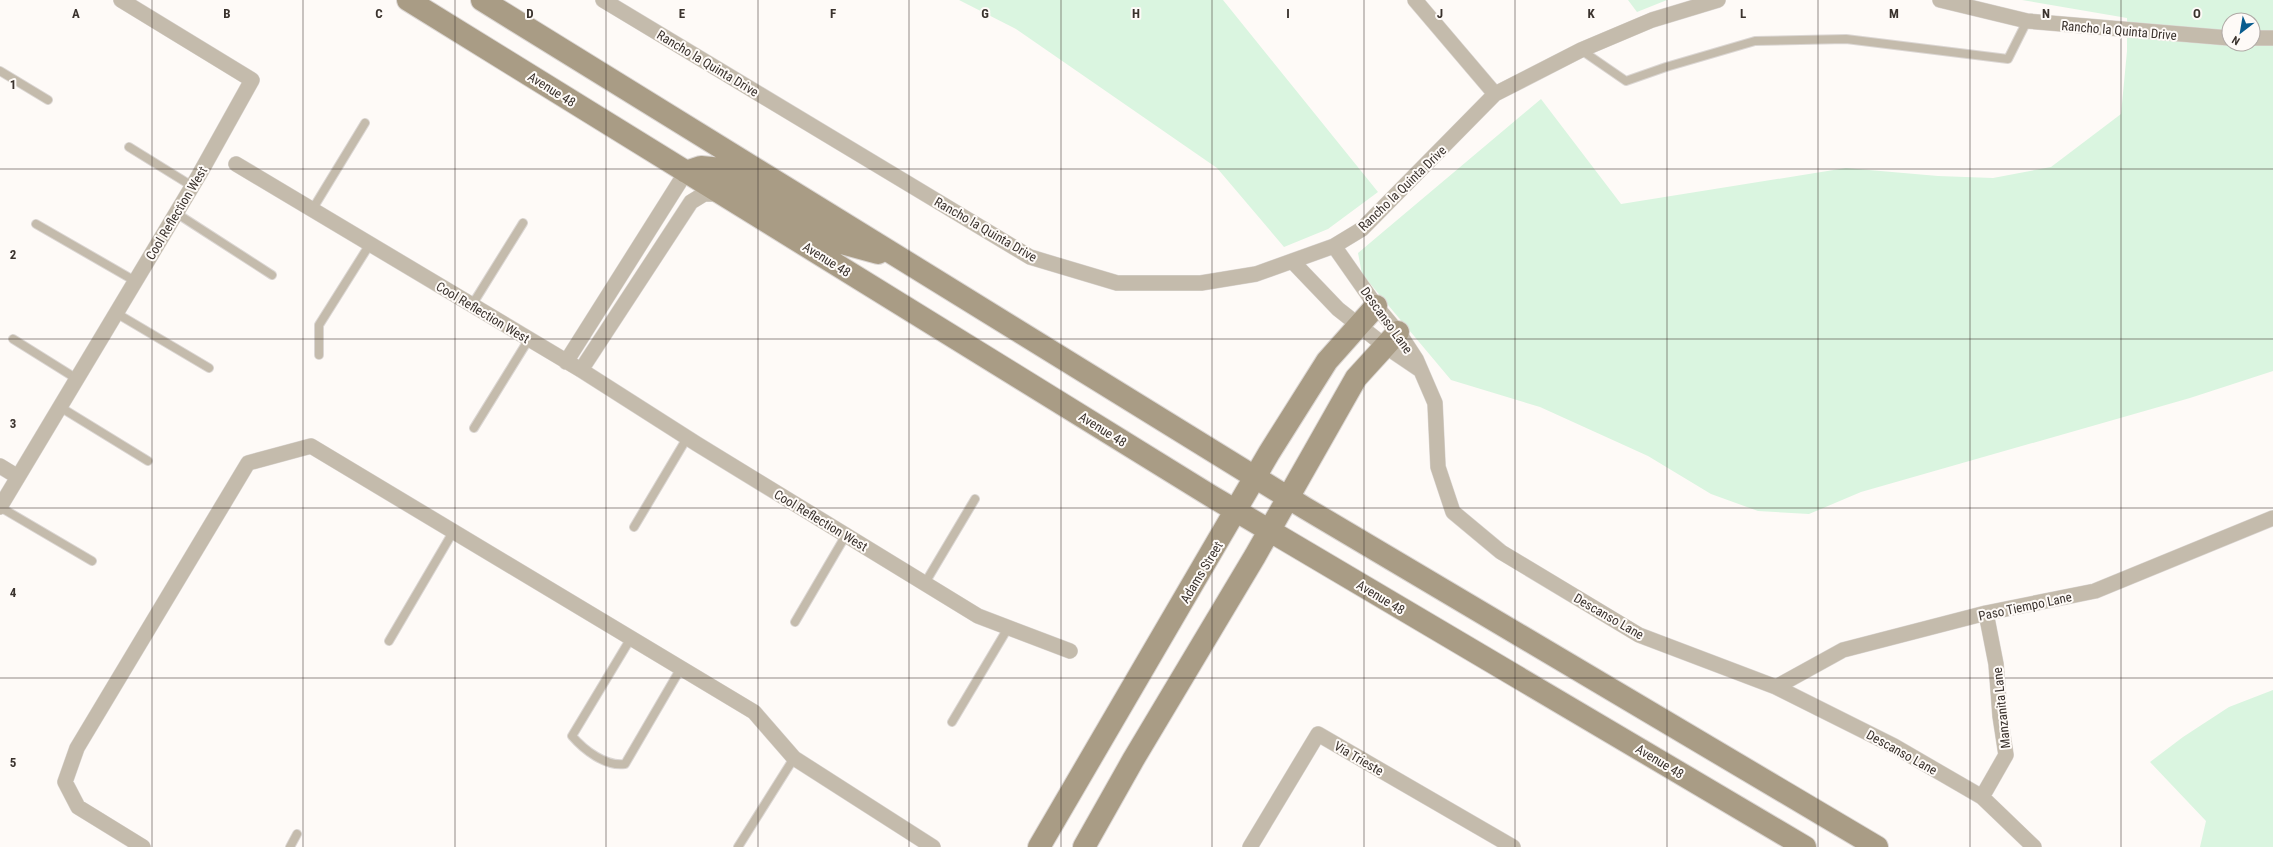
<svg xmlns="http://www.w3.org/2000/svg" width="2273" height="847" viewBox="0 0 2273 847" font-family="'Roboto Condensed',sans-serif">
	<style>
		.green { fill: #daf5e0; fill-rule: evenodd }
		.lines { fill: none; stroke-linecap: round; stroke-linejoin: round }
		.lane-casing { stroke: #dbd6d3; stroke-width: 10 }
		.street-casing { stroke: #dbd6d3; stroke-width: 16 }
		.secondary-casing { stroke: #dbd6d3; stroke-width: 24 }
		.lane { stroke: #c4bbac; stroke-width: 8 }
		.street { stroke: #c4bbac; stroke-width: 15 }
		.secondary { stroke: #a99c85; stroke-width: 22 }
		.grid { fill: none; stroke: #3a322d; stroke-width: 1; stroke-opacity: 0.55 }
		.labels { text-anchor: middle; stroke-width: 4; stroke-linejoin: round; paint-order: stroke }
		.street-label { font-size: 13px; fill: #3a322d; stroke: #fefaf7 }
		.grid-label { font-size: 13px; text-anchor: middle; font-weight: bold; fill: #3a322d; stroke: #fefaf7; stroke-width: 4; stroke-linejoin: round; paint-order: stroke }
	</style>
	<rect width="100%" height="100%" fill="#fefaf7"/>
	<!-- green -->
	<path class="green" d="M959,0H1223L1378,192L1328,229L1284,247L1217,168L1016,29Z
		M1628,0H1667L1637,12Z
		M2022,0H2273V371L2190,398L1861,492L1809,514L1758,511L1711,494L1648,456L1540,407L1451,380L1362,274L1358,253L1541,99L1621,204L1846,168L1938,176L1993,178L2051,167L2121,114L2127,51V18ZM2229,20H2253V44H2229Z
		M2273,690V847H2200L2206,821L2150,762L2183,737L2229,707Z"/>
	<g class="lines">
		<!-- lane casing -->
		<g class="lane-casing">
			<path id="lane" d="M1581,50L1626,81L1666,67L1755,41L1846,39L2008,59L2027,21
				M0,71L48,100
				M129,147L192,186
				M312,210L365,123
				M176,213L272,275
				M36,224L135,281
				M472,305L523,223
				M116,313L209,368
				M13,339L77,379
				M319,355V325L370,244
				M60,407L148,461
				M474,428L529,339
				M0,507L92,561
				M634,527L687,438
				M925,583L975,499
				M795,622L846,535
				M631,638L572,736C584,750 606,767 625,764L681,668
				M389,641L453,532
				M952,722L1008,628
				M290,847L297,834
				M738,847L794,758"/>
		</g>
		<!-- street casing -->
		<g class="street-casing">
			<path id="street" d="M603,0L1030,257L1117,283H1201L1256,274L1334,246L1362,229L1495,94L1581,50L1652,20L1718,0
				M1415,0L1495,94
				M1940,0L2027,21L2229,38
				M2253,38H2273
				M236,164L581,370L697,444L978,616L1070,651
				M1334,246L1376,306L1401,336L1416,359L1435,403L1438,467L1453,512L1501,552L1639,635L1776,687L1894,746L1982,797L2034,847
				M1292,261L1338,309L1385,346L1419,369
				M566,362L686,172
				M581,370L691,202L704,194H722
				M0,466L18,477
				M0,507L199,175L252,80L121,0
				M1776,687L1843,650L1986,613L2095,591L2273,518
				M1982,797L2006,755L2000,716L1996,664L1986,613
				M143,847L78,807L65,782L77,748L248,463L311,446L754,712L794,758L933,847
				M1250,847L1318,734L1513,847"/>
		</g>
		<!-- secondary casing -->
		<g class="secondary-casing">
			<path id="secondary" d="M408,0L1211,496L1805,847
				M482,0L1305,508L1877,847
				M686,172L701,167L722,169L845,244L878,253
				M1039,847L1269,453L1327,361L1376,306
				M1084,847L1133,760L1255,556L1356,378L1398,332"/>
		</g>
		<!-- lane -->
		<use href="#lane" class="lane"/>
		<!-- street -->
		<use href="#street" class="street"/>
		<!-- secondary -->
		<use href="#secondary" class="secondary"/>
	</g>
	<!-- grid -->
	<path class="grid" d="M152,0V847M303,0V847M455,0V847M606,0V847M758,0V847M909,0V847M1061,0V847M1212,0V847M1364,0V847M1515,0V847M1667,0V847M1818,0V847M1970,0V847M2121,0V847M0,169H2273M0,339H2273M0,508H2273M0,678H2273"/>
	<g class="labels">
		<!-- street labels -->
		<g class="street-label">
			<text transform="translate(2119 30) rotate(5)" y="5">Rancho la Quinta Drive</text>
			<text transform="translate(708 63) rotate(31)" y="5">Rancho la Quinta Drive</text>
			<text transform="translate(552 89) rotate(32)" y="5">Avenue 48</text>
			<text transform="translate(1402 188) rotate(-44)" y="5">Rancho la Quinta Drive</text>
			<text transform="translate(176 213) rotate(-59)" y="5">Cool Reflection West</text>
			<text transform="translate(986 229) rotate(30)" y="5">Rancho la Quinta Drive</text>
			<text transform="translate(827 259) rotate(32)" y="5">Avenue 48</text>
			<text transform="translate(483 312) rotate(31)" y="5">Cool Reflection West</text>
			<text transform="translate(1387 320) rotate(54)" y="5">Descanso Lane</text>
			<text transform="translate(1103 429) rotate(32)" y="5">Avenue 48</text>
			<text transform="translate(821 520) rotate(31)" y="5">Cool Reflection West</text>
			<text transform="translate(1201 572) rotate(-59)" y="5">Adams Street</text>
			<text transform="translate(1381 597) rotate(31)" y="5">Avenue 48</text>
			<text transform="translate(2025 606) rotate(-12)" y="5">Paso Tiempo Lane</text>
			<text transform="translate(1609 616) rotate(30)" y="5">Descanso Lane</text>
			<text transform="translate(2001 708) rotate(-96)" y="5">Manzanita Lane</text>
			<text transform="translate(1902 752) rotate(29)" y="5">Descanso Lane</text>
			<text transform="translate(1359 758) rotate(30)" y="5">Via Trieste</text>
			<text transform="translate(1660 761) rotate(31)" y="5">Avenue 48</text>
		</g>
	</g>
	<g class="grid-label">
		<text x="76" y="18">A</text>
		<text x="227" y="18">B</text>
		<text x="379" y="18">C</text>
		<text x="530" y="18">D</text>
		<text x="682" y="18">E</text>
		<text x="833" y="18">F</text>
		<text x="985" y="18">G</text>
		<text x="1136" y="18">H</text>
		<text x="1288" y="18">I</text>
		<text x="1440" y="18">J</text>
		<text x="1591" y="18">K</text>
		<text x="1743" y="18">L</text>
		<text x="1894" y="18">M</text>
		<text x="2046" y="18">N</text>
		<text x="2197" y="18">O</text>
		<text x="13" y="89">1</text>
		<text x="13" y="259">2</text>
		<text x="13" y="428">3</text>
		<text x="13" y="597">4</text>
		<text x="13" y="767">5</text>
	</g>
	<!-- north arrow -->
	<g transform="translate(2241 32) rotate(211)"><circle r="19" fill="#fefaf7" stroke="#b0aaa6"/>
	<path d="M0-3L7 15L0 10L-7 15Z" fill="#095c8e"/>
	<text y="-6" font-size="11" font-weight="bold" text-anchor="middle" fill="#3a322d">N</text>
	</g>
</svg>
